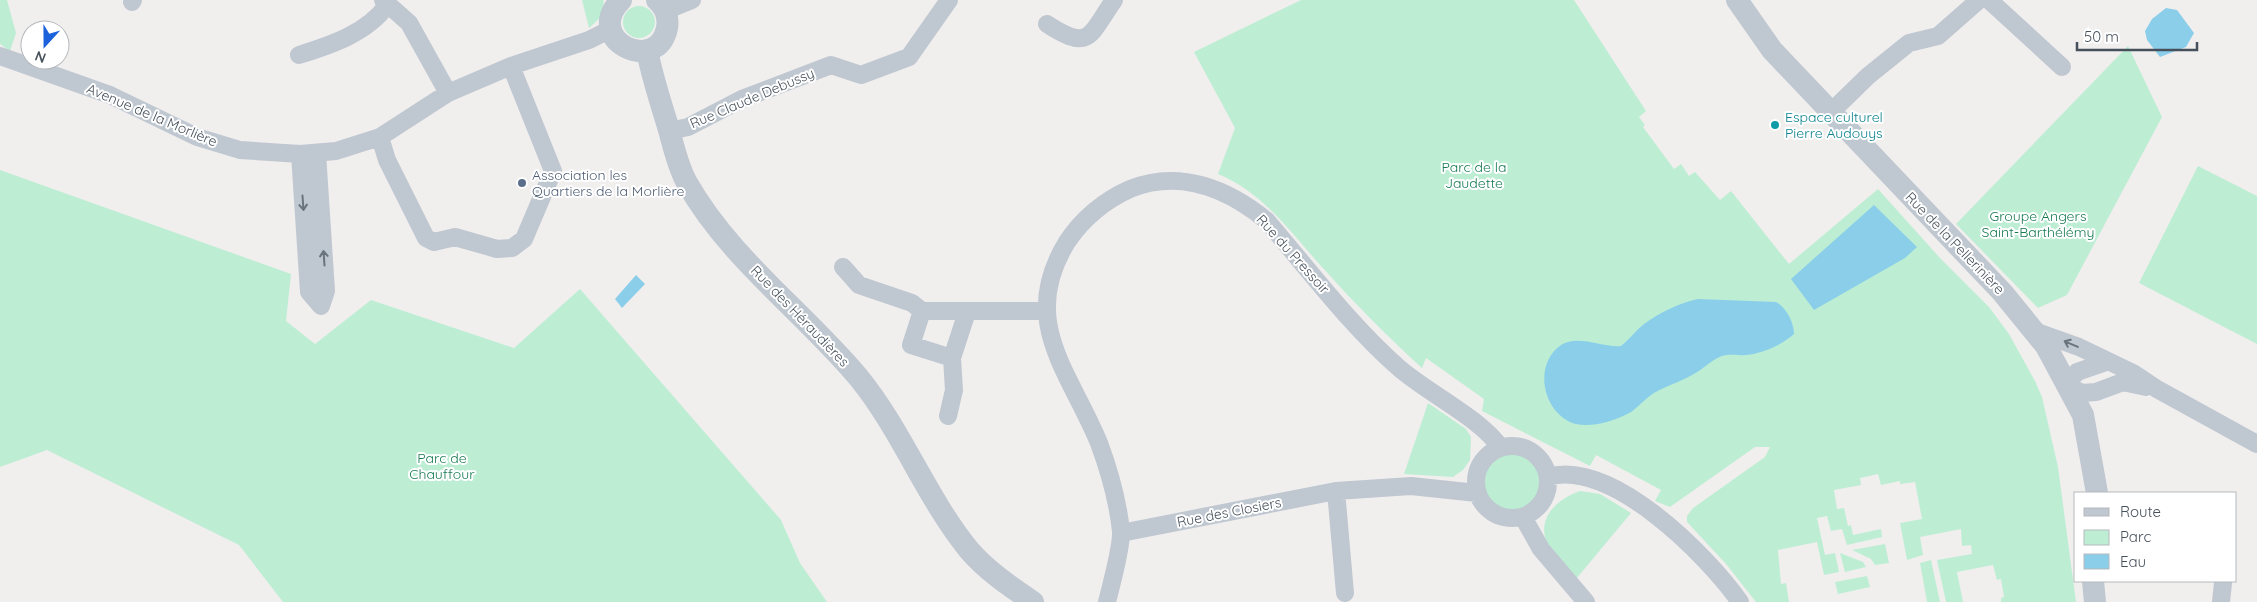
<svg xmlns="http://www.w3.org/2000/svg" width="2257" height="602" viewBox="0 0 2257 602" font-family="Quicksand,sans-serif">
	<style>
		.green { fill: #bdeed4 }
		.water { fill: #8bceea }
		.lines { fill: none; stroke-linecap: round; stroke-linejoin: round }
		.minor { stroke: #bfc7d0; stroke-width: 18 }
		.tertiary { stroke: #bfc7d0; stroke-width: 22 }
		.oneway { stroke: #6a747e }
		.culture-dot { fill: #0f9aa8; stroke: #fff; stroke-width: 2 }
		.service-dot { fill: #5c6f8a; stroke: #fff; stroke-width: 2 }
		.labels { text-anchor: middle; stroke-width: 4; stroke-linejoin: round; paint-order: stroke }
		.street-label { font-size: 14px; fill: #46505b; stroke: #fff }
		.culture-label { font-size: 14px; fill: #0d838f; stroke: #fff; text-anchor: start }
		.park-label { font-size: 14px; fill: #187b52; stroke: #fff }
		.service-label { font-size: 14px; fill: #4e5e75; stroke: #fff; text-anchor: start }
	</style>
	<rect width="100%" height="100%" fill="#f1eeee"/>
	<!-- green -->
	<path class="green" d="M0,0H7L16,33L10,51L0,44Z
		M582,0H603L604,2L600,18L589,28Z
		M1301,0H1574L1646,111L1639,117L1645,125L1643,127L1674,169L1681,164L1689,176L1695,172L1720,200L1731,191L1789,264L1878,189L1940,258L1989,307L2009,334L2035,381L2042,397L2058,467L2076,602H2001V598L2004,597L2001,579L1997,580L1993,565L1957,572L1963,602H1946L1937,560L1972,554L1971,545L1962,546L1961,529L1920,537L1923,555L1907,560L1900,523L1922,519L1915,482L1900,484V481L1881,485L1878,474L1860,478L1861,485L1834,490L1837,509L1844,508L1848,526L1851,525L1853,535L1881,529L1882,537L1847,545L1842,529L1831,531L1827,516L1817,518L1825,555L1835,553L1839,572L1824,575L1817,542L1778,550L1781,584L1786,583L1789,602H1756L1726,564L1687,522V516L1693,508L1765,457L1770,447H1755L1670,507L1655,501L1661,490L1596,455L1590,466L1482,411L1484,399L1426,358L1422,368C1387,336 1354,303 1322,267C1289,231 1264,193 1218,174L1235,128L1194,52Z
		M623 22a16 16 0 1 1 32 0a16 16 0 1 1-32 0Z
		M2128,46L2162,117L2067,295L2038,308L1956,224Z
		M2198,166L2257,196V344L2139,283Z
		M0,170L291,274L286,321L315,344L371,300L514,348L580,289L781,520L800,563L827,602H283L239,545L47,450L0,467Z
		M1428,403L1466,429L1471,437L1470,460L1463,470L1453,477L1404,474Z
		M1483 483a29 29 0 1 1 58 0a29 29 0 1 1-58 0Z
		M1580,491L1600,494L1631,513L1576,579C1567,568 1552,556 1547,543C1536,517 1559,498 1580,491Z
		M1885,544L1889,563L1875,565L1871,559L1852,550Z
		M1840,553L1863,562L1866,567L1845,572Z
		M1931,560L1940,602H1927L1920,563Z
		M1867,576L1870,587L1838,594L1835,582Z"/>
	<!-- water -->
	<path class="water" d="M2166,8L2177,10L2194,33L2186,47L2160,57L2147,40L2145,31L2152,19Z
		M1874,205L1917,247L1905,258L1814,310L1791,279Z
		M636,275L645,284L622,308L615,299Z
		M1698,299L1776,302C1786,307 1794,322 1794,334C1782,345 1763,353 1746,355C1731,356 1728,352 1714,360C1706,365 1700,371 1692,375C1680,382 1666,386 1654,393C1646,398 1639,406 1631,412C1617,420 1593,428 1576,424C1543,415 1532,365 1561,345C1578,334 1603,348 1621,346C1629,340 1635,331 1644,324C1659,313 1679,303 1698,299Z"/>
	<g class="lines">
		<!-- minor -->
		<path class="minor" d="M383,0L409,23L448,93
			M1989,0L2062,67
			M132,2L133,0
			M665,11L692,0
			M1047,24C1090,52 1089,36 1114,0
			M299,55C331,45 368,33 388,4
			M0,56L110,95L197,137L240,150L300,154L336,151L380,137L448,93L511,66L589,40L611,29
			M1830,113L1868,76L1909,43L1938,36L1979,0
			M669,131L688,127L742,99L831,65L861,75L909,57L949,0
			M380,137L387,160L426,238L434,242L455,237L497,249L512,248L524,239L553,171L511,66
			M300,154L309,292L321,306L326,291L317,153
			M843,267L859,285L912,303L922,311
			M967,312L952,358L911,345L922,311H1046
			M2034,331L2079,347L2133,373L2157,389L2257,444
			M2106,362L2077,372L2066,385L2082,393L2096,392L2123,382L2146,387
			M948,416L954,390L952,358
			M1476 482a36 36 0 1 1 72 0a36 36 0 1 1-72 0Z
			M1548,477C1611,458 1707,555 1740,602
			M1336,491L1345,593
			M1523,517L1541,549L1586,602
			M1121,533L1336,491L1411,486L1477,493
			M1107,602C1111,586 1122,546 1121,531C1118,503 1109,470 1099,443C1070,372 1018,321 1067,242C1082,219 1105,200 1130,189C1180,169 1228,189 1267,221C1309,270 1350,325 1399,368C1429,394 1479,417 1501,448
			M2221,602L2223,583"/>
		<!-- tertiary -->
		<path class="tertiary" d="M621,0C582,40 657,76 667,28C669,17 665,7 657,0
			M1737,0L1772,50L2002,292L2046,346L2083,415L2097,493
			M647,50C652,77 661,103 669,130C674,148 678,167 687,183C730,259 804,312 859,378C902,431 926,497 969,550C987,571 1011,587 1033,602
			M2093,581L2095,602"/>
	</g>
	<!-- one-way arrows -->
	<defs><path id="oneway-shaft" d="M-6 0H5M1.5-3L5.5 0L1.5 3" fill="none" stroke-width="1.6" stroke-linecap="round" stroke-linejoin="round" transform="scale(1.25)"/></defs>
	<g class="oneway">
		<use href="#oneway-shaft" transform="translate(303 203) rotate(86)"/>
		<use href="#oneway-shaft" transform="translate(324 258) rotate(-94)"/>
		<use href="#oneway-shaft" transform="translate(2071 344) rotate(-157)"/>
	</g>
	<!-- markers -->
	<circle class="culture-dot" cx="1775" cy="125" r="5"/>
	<circle class="service-dot" cx="522" cy="183" r="5"/>
	<g class="labels">
		<!-- street labels -->
		<g class="street-label">
			<text transform="translate(752 98) rotate(-23)" y="5">Rue Claude Debussy</text>
			<text transform="translate(152 115) rotate(23)" y="5">Avenue de la Morlière</text>
			<text transform="translate(1955 243) rotate(46)" y="5">Rue de la Pellerinière</text>
			<text transform="translate(1293 254) rotate(48)" y="5">Rue du Pressoir</text>
			<text transform="translate(800 316) rotate(46)" y="5">Rue des Héraudières</text>
			<text transform="translate(1229 512) rotate(-11)" y="5">Rue des Closiers</text>
		</g>
		<!-- culture labels -->
		<g class="culture-label">
			<text x="1785" y="122">Espace culturel<tspan x="1785" dy="16">Pierre Audouys</tspan></text>
		</g>
		<!-- park labels -->
		<g class="park-label">
			<text x="1474" y="172">Parc de la<tspan x="1474" dy="16">Jaudette</tspan></text>
			<text x="2038" y="221">Groupe Angers<tspan x="2038" dy="16">Saint-Barthélémy</tspan></text>
			<text x="442" y="463">Parc de<tspan x="442" dy="16">Chauffour</tspan></text>
		</g>
		<!-- service labels -->
		<g class="service-label">
			<text x="532" y="180">Association les<tspan x="532" dy="16">Quartiers de la Morlière</tspan></text>
		</g>
	</g>
	<!-- legend -->
	<rect x="2074" y="492" width="162" height="90" fill="#ffffff" stroke="#b5b9bd"/>
	<rect x="2084" y="508" width="25" height="8" fill="#bfc7d0" stroke="#b5b9bd"/>
	<text x="2120" y="517" font-size="15" fill="#46505b">Route</text>
	<rect x="2084" y="530" width="25" height="15" fill="#bdeed4" stroke="#b5b9bd"/>
	<text x="2120" y="542" font-size="15" fill="#46505b">Parc</text>
	<rect x="2084" y="554" width="25" height="15" fill="#8bceea" stroke="#b5b9bd"/>
	<text x="2120" y="567" font-size="15" fill="#46505b">Eau</text>
	<!-- north arrow -->
	<g transform="translate(45 45) rotate(201)"><circle r="24" fill="#ffffff" stroke="#b5b9bd"/>
	<path d="M0-4L9 19L0 12L-9 19Z" fill="#1c61dc"/>
	<text y="-8" font-size="14" font-weight="bold" text-anchor="middle" fill="#46505b">N</text>
	</g>
	<!-- scale -->
	<path d="M2077 42v8h120v-8" fill="none" stroke="#46505b" stroke-width="2.5"/>
	<text x="2084" y="42" font-size="15" fill="#46505b" stroke="#ffffff" stroke-width="4" paint-order="stroke">50 m</text>
</svg>
